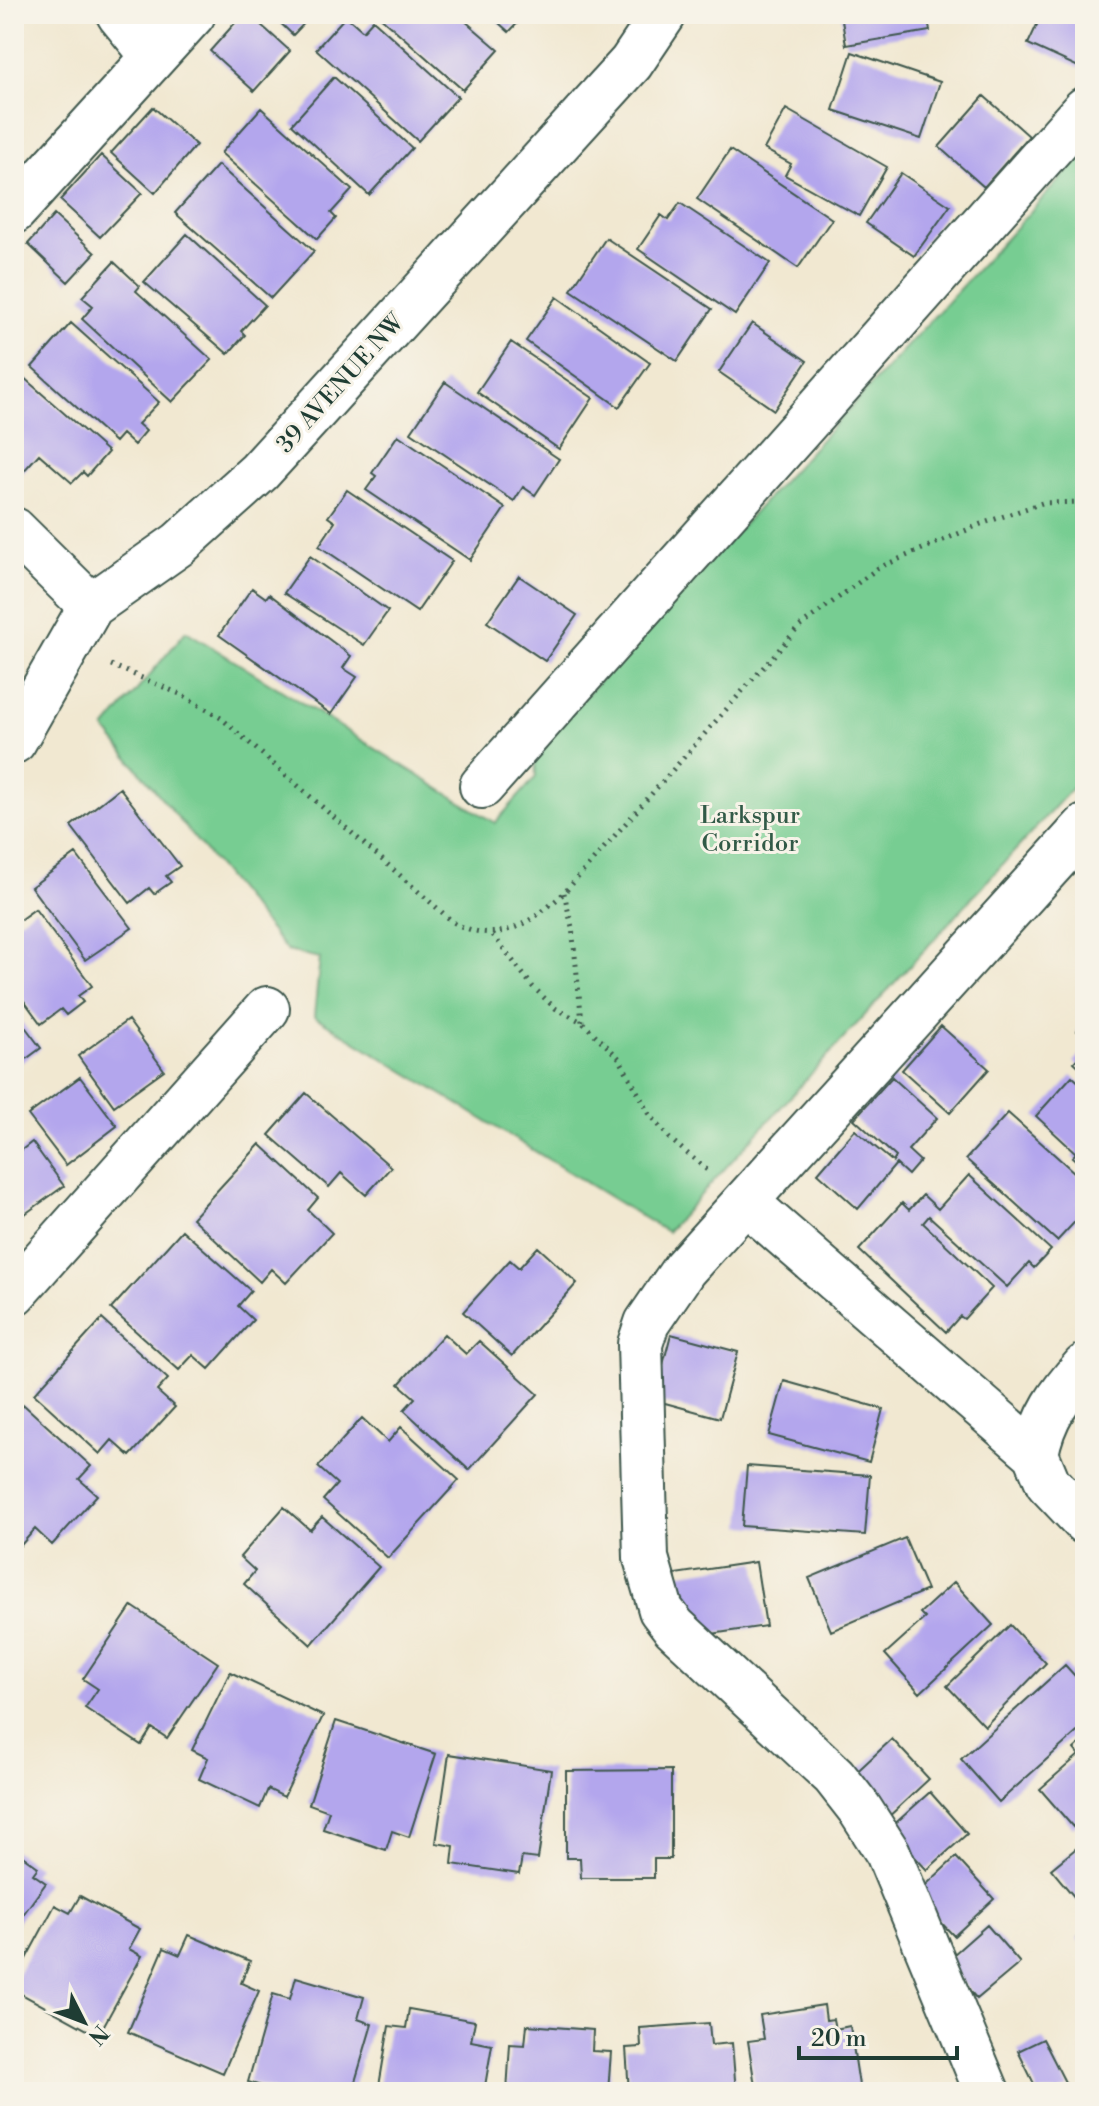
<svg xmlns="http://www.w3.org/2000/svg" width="1099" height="2106" viewBox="0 0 1099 2106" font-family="'Libre Bodoni',serif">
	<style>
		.green { fill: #77cd92; stroke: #4b8563; stroke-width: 2 }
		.building { fill: #b3a6ed }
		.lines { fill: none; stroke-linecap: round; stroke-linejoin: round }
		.minor-casing { stroke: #3e574c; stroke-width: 48 }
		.path { stroke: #3e574c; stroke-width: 5; stroke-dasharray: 2 6; stroke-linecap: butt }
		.minor { stroke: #fff; stroke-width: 44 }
		.labels { text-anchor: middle; stroke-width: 6; stroke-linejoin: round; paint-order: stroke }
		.street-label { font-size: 24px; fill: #1f3d34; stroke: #f7f3e8 }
		.park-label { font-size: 24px; fill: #315a47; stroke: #f7f3e8 }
	</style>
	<rect width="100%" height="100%" fill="#f7f3e8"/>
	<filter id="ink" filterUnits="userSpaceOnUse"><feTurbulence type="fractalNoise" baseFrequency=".0125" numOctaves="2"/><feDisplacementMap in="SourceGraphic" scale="16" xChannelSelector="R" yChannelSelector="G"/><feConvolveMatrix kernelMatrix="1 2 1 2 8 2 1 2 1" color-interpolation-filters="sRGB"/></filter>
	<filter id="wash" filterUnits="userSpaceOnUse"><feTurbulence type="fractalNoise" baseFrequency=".006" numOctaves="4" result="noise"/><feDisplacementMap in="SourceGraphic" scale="32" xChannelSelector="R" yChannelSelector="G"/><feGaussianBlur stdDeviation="1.8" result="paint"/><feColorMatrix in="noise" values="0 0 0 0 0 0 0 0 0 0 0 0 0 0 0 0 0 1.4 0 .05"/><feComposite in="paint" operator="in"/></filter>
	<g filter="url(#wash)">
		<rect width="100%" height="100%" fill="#f1e8d1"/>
		<!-- green -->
		<path class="green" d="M1085,152V774L667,1232L314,1016L320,958L287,951L105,729L186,631L495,823L536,777L535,751Z"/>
		<g id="blocks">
			<!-- building -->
			<path class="building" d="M243,14H249L290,51L254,91L210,51Z
				M271,14H313L293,35Z
				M377,14H457L499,50L463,90Z
				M489,14H526L509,32Z
				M841,14H927L930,31L846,45Z
				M1042,14H1085V70L1028,44Z
				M346,16L363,31L373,20L458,97L418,141L316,49Z
				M852,52L940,82L921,139L833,110Z
				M334,77L412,148L369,195L292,124Z
				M984,96L1029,136L984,187L939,147Z
				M153,107L196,145L155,193L111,153Z
				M261,108L352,190L331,213L336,218L317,239L221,153Z
				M786,109L887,167L859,216L785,175L791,164L764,149Z
				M730,150L832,219L798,268L697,199Z
				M101,155L142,193L100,237L60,200Z
				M218,165L314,251L271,298L175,213Z
				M901,173L950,206L914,256L866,223Z
				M680,203L770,263L735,315L638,249L661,215L668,220Z
				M54,215L95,253L68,282L28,244Z
				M187,234L265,305L241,331L245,335L228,354L144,282Z
				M606,238L712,309L677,361L571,290Z
				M114,262L140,286L136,291L212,360L172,402L82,319L93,306L82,297Z
				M557,297L650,363L619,407L526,341Z
				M71,323L159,402L138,424L146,431L134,445L122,434L115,442L32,367Z
				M752,323L807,361L774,410L719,372Z
				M511,342L593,398L559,449L477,392Z
				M14,369L108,452L87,476L83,472L72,483L39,454L22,473L14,464Z
				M445,382L559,459L535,495L523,487L514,501L411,432Z
				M398,435L505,508L470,560L366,490L376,476L372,473Z
				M347,490L452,561L417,612L319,546L335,522L328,517Z
				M310,556L388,611L364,645L284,593Z
				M519,576L577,615L545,661L487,622Z
				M252,588L266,598L269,594L351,656L343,668L357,677L331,714L219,635Z
				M120,788L180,866L166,876L171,882L154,894L149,888L130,903L71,826Z
				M76,854L132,928L85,960L31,887Z
				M35,909L92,986L78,996L83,1002L66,1015L61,1009L41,1024L14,987V924Z
				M14,1012L41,1048L14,1068Z
				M128,1020L164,1070L114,1106L78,1056Z
				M1085,1022V1038L1077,1031Z
				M941,1026L989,1069L950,1113L902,1070Z
				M1085,1050V1072L1074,1062Z
				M1072,1076L1085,1088V1168L1072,1157L1076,1153L1036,1116Z
				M80,1077L117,1126L66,1165L28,1115Z
				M892,1077L937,1118L908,1150L920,1161L908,1175L896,1164L858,1209L818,1173L855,1130L893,1162L896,1157L854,1119Z
				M306,1093L391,1167L366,1195L341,1173L329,1187L269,1135Z
				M1008,1113L1085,1182V1195L1078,1203L1085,1211L1057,1241L966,1159Z
				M32,1142L64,1186L18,1219L14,1214V1156Z
				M260,1144L318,1198L308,1210L332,1233L286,1283L271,1269L260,1282L192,1218Z
				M969,1175L1051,1250L1034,1268L1029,1263L1007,1287L929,1216L923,1223L992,1288L964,1319L960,1316L946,1332L859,1250L902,1203L909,1210L923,1195L938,1209Z
				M182,1230L251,1291L238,1306L253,1320L209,1369L193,1355L179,1370L111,1309Z
				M538,1247L577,1283L512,1356L463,1312L510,1260L519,1268Z
				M102,1319L168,1379L157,1391L175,1407L130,1456L112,1440L100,1454L34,1394Z
				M444,1334L466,1354L479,1341L538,1394L469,1470L404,1410L415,1398L399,1384Z
				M671,1334L738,1352L720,1418L654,1400Z
				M784,1381L883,1409L869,1462L769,1435Z
				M24,1405L91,1466L79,1479L97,1495L52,1545L35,1529L21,1545L14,1539V1416Z
				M362,1418L388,1442L401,1427L459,1480L388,1558L323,1500L337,1484L318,1467Z
				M747,1466L870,1475L865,1535L742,1526Z
				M284,1507L310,1530L322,1517L379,1567L311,1645L244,1584L255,1571L240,1557Z
				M905,1538L927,1590L831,1631L809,1578Z
				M756,1562L766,1626L684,1638L675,1574Z
				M954,1582L993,1625L920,1693L885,1654L925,1618L920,1613Z
				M132,1606L218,1663L167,1738L152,1728L141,1745L85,1708L98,1689L83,1679Z
				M1010,1625L1046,1663L985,1726L947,1686Z
				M1065,1665L1085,1687V1725L999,1802L961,1759Z
				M230,1672L323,1716L284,1797L268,1789L260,1808L199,1779L208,1758L192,1750Z
				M336,1721L436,1754L409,1837L392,1831L386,1850L323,1829L329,1811L309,1804Z
				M892,1739L929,1779L885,1820L848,1780Z
				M1085,1739V1817L1073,1827L1040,1789L1079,1755L1074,1749Z
				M449,1754L551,1770L538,1859L522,1857L519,1874L452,1864L454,1846L436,1843Z
				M671,1770V1859H654V1878H581L580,1858H566V1771Z
				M930,1792L967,1834L927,1870L889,1829Z
				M1085,1841V1910L1051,1869Z
				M14,1850L38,1867L33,1874L46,1883L14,1927Z
				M956,1857L994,1899L954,1936L915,1895Z
				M80,1896L140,1929L129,1949L142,1956L98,2036L14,1990V1981L55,1905L70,1913Z
				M987,1925L1020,1963L977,1999L945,1962Z
				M1085,1933V1950L1077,1938Z
				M189,1935L250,1961L241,1983L259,1991L223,2073L128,2032L164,1948L180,1955Z
				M296,1977L364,1997L358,2019L372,2024L352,2092H281L248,2082L273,1994L290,1999Z
				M824,2005L826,2020L833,2019L835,2029L850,2026L860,2092H756L748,2041L764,2039L760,2015Z
				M409,2009L475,2021L471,2041L492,2045L484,2092H378L389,2026L406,2028Z
				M709,2023L711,2045L732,2043L736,2092H629L626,2048L641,2047L640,2028Z
				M527,2025L593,2030L592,2051L611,2052L608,2092H507L510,2044L525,2045Z
				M1043,2039L1068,2088L1059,2092H1038L1018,2051Z"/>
		</g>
	</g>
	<g filter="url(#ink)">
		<use href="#blocks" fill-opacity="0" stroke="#3e574c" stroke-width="2"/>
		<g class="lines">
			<!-- minor casing -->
			<g class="minor-casing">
				<path id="minor" d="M119,14L154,57
					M14,211L193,14
					M14,530L91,606
					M14,741L91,606L179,544L259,472L631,63L664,14
					M482,786L1085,109
					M746,1202L1036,1454L1048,1483L1085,1522
					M14,1293L267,1009
					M1036,1454C1043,1417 1060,1394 1085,1366
					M987,2092L888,1853L859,1808L834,1776L674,1627L661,1610L646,1558L640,1344L647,1323L684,1269L1085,827"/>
			</g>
			<!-- path -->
			<path class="path" d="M111,665L180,694L221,718L453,922C497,947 530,924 564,893L799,627L878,568L981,524L1042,503L1085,502
				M564,893L572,927L582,1022
				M493,935L533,987L555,1008L582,1022L619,1058L649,1113L669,1138L707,1170"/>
			<!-- minor -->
			<use href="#minor" class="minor"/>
		</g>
	</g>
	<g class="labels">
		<!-- street labels -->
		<g class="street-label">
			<text transform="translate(340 383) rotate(-48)" y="8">39 AVENUE NW</text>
		</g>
		<!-- park labels -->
		<g class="park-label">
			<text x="750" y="823">Larkspur<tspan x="750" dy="28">Corridor</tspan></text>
		</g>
	</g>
	<!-- margin -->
	<rect width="1099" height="2106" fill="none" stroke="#f7f3e8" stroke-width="48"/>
	<!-- north arrow -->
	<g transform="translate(84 2022) rotate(132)" stroke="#f7f3e8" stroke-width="6" paint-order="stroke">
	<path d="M0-6L14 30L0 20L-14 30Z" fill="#1f3d34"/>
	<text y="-12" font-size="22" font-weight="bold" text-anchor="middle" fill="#1f3d34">N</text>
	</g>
	<!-- scale -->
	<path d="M799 2046v12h158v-12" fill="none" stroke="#1f3d34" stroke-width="4"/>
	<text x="811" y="2046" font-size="24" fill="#1f3d34" stroke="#f7f3e8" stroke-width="6" paint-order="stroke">20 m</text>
</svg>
